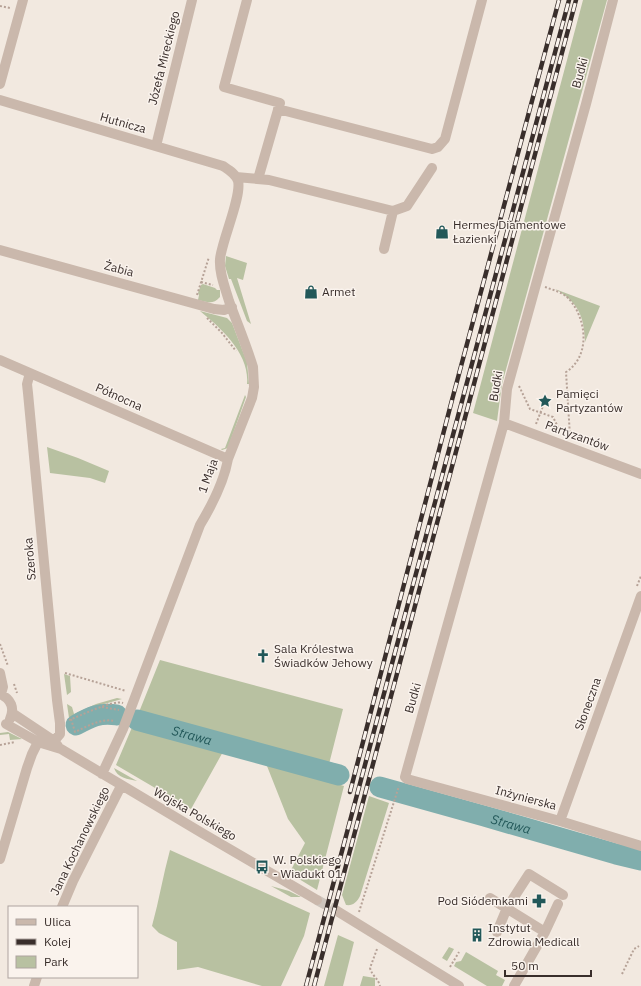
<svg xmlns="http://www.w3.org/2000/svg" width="641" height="986" viewBox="0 0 641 986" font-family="'IBM Plex Sans',sans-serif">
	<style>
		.green { fill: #b8c1a1 }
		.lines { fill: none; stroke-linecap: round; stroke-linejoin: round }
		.river { stroke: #80aead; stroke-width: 21 }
		.minor-tunnel { stroke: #cdc4bc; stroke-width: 10; stroke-dasharray: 10 5; stroke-linecap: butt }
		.path { stroke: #b6a297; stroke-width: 2; stroke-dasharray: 2 2; stroke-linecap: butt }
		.minor { stroke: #cab8ac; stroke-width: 10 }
		.rail-casing { stroke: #392e2b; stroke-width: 4.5 }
		.rail { stroke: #faf3ed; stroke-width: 3; stroke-dasharray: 9; stroke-linecap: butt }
		.labels { text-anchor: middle; stroke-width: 3; stroke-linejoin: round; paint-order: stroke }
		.street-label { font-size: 12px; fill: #392e2b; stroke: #faf3ed }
		.poi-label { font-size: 12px; fill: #392e2b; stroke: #faf3ed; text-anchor: start }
		.water-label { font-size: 13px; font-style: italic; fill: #225859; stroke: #faf3ed }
	</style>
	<rect width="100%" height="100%" fill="#f2e9e0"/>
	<!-- green -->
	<path class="green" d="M583,0H607L502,384L497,421L473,413Z
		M226,256L247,263L243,280L237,278L251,324L247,321L231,279H229L225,266Z
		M203,284L215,288L217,290H220V297C213,305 207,302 198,300L199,295L198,293L201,285Z
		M555,289L600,306L585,342C584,316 579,303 555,289Z
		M200,311L227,318L232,323L247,362L249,384H247C250,354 221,328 200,311Z
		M245,395L246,397L228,448L222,450L221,449L225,448Z
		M47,447L78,458L109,471L105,483L90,478L50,473Z
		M160,660L343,709L328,768L137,717Z
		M64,674L70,676L71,692L67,695Z
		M117,698L122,699L97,706L69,718L67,704L72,707L74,714L96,704Z
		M133,725L224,750L191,809L116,765Z
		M8,732L22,739L10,740L9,734L0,735V733Z
		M265,761L344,786L317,890L299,879L291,870L305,843L288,819Z
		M114,768L137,781C128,779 117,778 114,768Z
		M369,796L389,803L360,896C357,902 353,906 346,905L342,895Z
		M170,850L310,913L304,936L281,986H262L198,967L177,970V942L159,933L152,926C159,901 163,875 170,850Z
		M271,886L289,891L301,897H291Z
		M338,935L354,942L343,986H324Z
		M449,947L454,949L447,961L442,958Z
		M466,952L498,971L496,975L505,980L502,986H487L454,966L456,962L461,961Z
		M363,976L375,978V986H360Z"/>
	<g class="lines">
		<!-- river -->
		<g class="river">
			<path id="s1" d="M137,720L339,775"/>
			<path d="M76,725C90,717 100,712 117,715"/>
			<path id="s2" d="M380,787L484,816L616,854L641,860"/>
		</g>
		<!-- minor-tunnel -->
		<path class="minor-tunnel" d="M317,900L337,911"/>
		<!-- path -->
		<path class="path" d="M0,6L10,8
			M201,282L213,285
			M545,287C553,290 562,292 568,298C587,318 591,356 566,372L570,436
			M197,295L209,257
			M207,318L222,333L236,351
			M519,386L530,409L553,417L561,433
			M536,424L545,401
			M637,586L641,576
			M0,644L8,666
			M65,673L126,691
			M14,684L17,693
			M102,707L119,710
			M71,719L75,732C88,726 101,718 115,721
			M69,720C80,716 114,699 123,703
			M0,745L15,742
			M359,912L399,786
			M377,949L370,968C372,976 378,978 380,986
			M450,967L459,952
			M622,974L634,949L639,946"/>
		<!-- minor -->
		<path class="minor" d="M247,0L224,87L280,103L258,179
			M613,0L586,104L507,389L504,423L405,777L407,779L560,821L641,846
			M0,84L23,0
			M0,100L223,166C229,170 236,174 238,181C242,196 222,240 220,259C219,273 225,287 229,301C237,323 246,344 253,367L254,387L252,398L228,459C224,482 212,505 200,525L123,729L102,774
			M278,109L432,149L438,147L445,139L482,0
			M156,146L192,0
			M236,177L269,180L393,211L407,206L432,168
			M384,249L393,211
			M0,250L214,309L224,310L232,307
			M0,360L228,459
			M30,373L27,384L28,393L57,700L60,723V734L54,741
			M504,423L641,474
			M0,673L3,687L1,694
			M0,694C11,699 15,708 10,719
			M12,713L54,741L58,746
			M6,724L38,742L61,749L202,833L317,900
			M560,821L641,596
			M0,859L27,768L32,754L38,742
			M490,898L545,932
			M62,907L73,881L121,786
			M337,911L459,986
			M497,932L507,908L529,874L563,895
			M34,986L37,977
			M514,986L545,932L558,904"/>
		<!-- rail casing -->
		<g class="rail-casing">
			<path id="rail" d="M350,792L452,400L559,0
				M306,986L569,0
				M314,986L576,0"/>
		</g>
		<!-- rail -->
		<use href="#rail" class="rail"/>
	</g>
	<!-- icons -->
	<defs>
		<g id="shop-bare" transform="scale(1.08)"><path d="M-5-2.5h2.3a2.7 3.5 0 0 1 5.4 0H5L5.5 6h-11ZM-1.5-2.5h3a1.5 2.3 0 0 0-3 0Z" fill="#225859" stroke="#faf3ed" stroke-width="2.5" paint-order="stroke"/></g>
		<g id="sight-bare" transform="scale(1.08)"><path d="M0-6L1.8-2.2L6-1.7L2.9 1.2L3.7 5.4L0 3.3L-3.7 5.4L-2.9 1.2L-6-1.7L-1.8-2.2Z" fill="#225859" stroke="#faf3ed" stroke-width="2.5" paint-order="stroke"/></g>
		<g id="church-bare" transform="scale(1.08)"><path d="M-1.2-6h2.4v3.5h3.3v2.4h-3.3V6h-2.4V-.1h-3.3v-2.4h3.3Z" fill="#225859" stroke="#faf3ed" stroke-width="2.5" paint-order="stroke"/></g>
		<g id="bus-bare" transform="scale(1.08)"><path d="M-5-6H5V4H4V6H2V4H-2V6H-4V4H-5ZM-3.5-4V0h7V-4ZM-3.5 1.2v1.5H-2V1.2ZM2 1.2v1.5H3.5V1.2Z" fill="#225859" stroke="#faf3ed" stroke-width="2.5" paint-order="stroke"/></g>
		<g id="pharmacy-bare" transform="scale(1.08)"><path d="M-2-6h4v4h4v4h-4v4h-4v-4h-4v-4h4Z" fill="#225859" stroke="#faf3ed" stroke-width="2.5" paint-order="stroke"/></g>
		<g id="building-bare" transform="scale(1.08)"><path d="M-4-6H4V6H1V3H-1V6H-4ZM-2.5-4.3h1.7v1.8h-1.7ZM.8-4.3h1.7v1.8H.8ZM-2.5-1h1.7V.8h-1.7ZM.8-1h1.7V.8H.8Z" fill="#225859" stroke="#faf3ed" stroke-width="2.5" paint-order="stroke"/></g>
	</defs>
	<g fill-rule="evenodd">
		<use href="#shop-bare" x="442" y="232"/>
		<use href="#shop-bare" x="311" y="292"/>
		<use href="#sight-bare" x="545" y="401"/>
		<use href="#church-bare" x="263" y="656"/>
		<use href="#bus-bare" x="262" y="867"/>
		<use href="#pharmacy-bare" x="539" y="901"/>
		<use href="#building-bare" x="477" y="935"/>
	</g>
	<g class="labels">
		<!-- street labels -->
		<g class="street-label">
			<text transform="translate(164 58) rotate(-76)" y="4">Józefa Mireckiego</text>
			<text transform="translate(580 73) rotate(-75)" y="4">Budki</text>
			<text transform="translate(123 123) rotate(16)" y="4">Hutnicza</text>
			<text transform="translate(119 269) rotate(15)" y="4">Żabia</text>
			<text transform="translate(496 386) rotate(-80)" y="4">Budki</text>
			<text transform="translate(119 397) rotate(24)" y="4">Północna</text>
			<text transform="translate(577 436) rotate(20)" y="4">Partyzantów</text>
			<text transform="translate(208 476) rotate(-70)" y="4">1 Maja</text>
			<text transform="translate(30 559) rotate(-95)" y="4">Szeroka</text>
			<text transform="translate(413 698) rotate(-74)" y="4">Budki</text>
			<text transform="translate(588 704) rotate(-70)" y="4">Słoneczna</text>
			<text transform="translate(526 798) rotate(15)" y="4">Inżynierska</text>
			<text transform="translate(195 814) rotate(30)" y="4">Wojska Polskiego</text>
			<text transform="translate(80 841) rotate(-64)" y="4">Jana Kochanowskiego</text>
		</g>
		<!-- poi labels -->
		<g class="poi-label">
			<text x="453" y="229">Hermes Diamentowe<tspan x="453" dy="14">Łazienki</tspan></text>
			<text x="322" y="296">Armet</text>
			<text x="556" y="398">Pamięci<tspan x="556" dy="14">Partyzantów</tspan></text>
			<text x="274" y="653">Sala Królestwa<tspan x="274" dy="14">Świadków Jehowy</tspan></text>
			<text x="273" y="864">W. Polskiego<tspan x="273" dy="14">- Wiadukt 01</tspan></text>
			<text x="528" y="905" text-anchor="end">Pod Siódemkami</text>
			<text x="488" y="932">Instytut<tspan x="488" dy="14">Zdrowia Medicall</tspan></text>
		</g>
		<!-- water labels -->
		<g class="water-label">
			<text dy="5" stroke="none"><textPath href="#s1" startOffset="57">Strawa</textPath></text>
			<text dy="5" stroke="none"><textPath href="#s2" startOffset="136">Strawa</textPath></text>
		</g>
	</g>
	<!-- legend -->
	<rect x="8" y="906" width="130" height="72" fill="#faf3ed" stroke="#ada49f"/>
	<rect x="16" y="919" width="20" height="6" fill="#cab8ac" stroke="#ada49f"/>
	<text x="44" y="926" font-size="12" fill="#392e2b">Ulica</text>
	<rect x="16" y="939" width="20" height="6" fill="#392e2b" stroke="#ada49f"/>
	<text x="44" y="946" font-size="12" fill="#392e2b">Kolej</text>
	<rect x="16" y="956" width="20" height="12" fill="#b8c1a1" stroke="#ada49f"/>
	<text x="44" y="966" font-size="12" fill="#392e2b">Park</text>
	<!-- scale -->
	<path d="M505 970v6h86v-6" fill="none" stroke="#392e2b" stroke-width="2"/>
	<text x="511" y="970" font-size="12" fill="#392e2b" stroke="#faf3ed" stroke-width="3" paint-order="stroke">50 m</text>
</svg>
